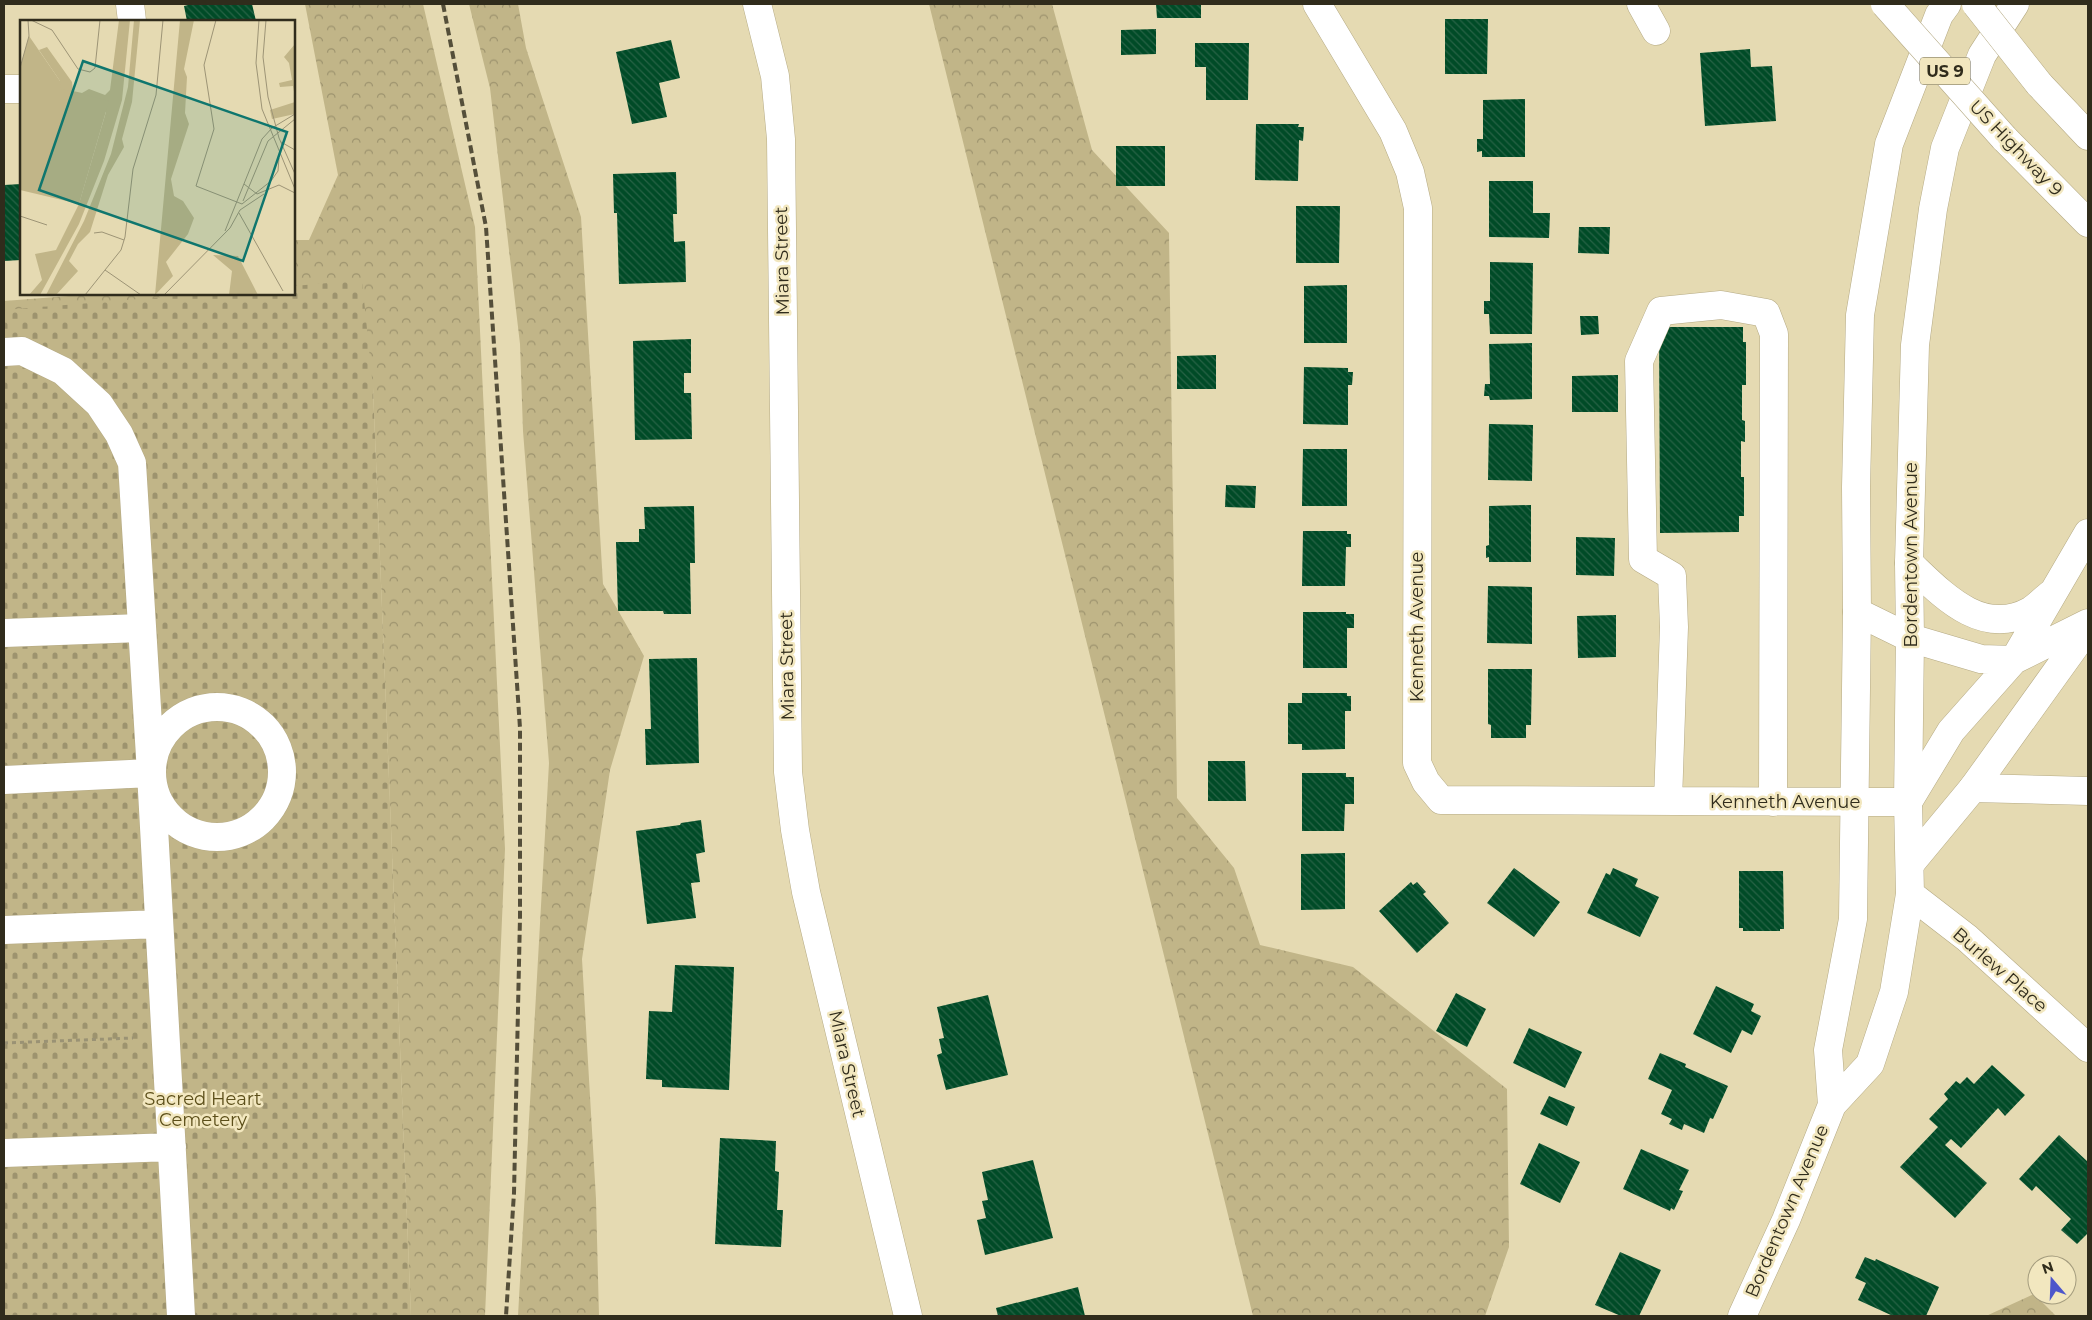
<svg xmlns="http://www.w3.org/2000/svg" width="2092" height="1320" viewBox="0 0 2092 1320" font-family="Montserrat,sans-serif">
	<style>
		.forest { fill: url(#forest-crowns) }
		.cemetery { fill: url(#cemetery-stones) }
		.building { fill: url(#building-back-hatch) }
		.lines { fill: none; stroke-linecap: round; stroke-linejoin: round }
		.minor-casing { stroke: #b5aa84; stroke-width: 29 }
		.highway-casing { stroke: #b5aa84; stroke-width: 29 }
		.path { stroke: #9a9274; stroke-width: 3; stroke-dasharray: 4 4; stroke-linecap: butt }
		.minor { stroke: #fff; stroke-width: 28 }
		.highway { stroke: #fff; stroke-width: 28 }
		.rail { stroke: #554f3a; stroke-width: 4; stroke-dasharray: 8 4; stroke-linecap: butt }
		.highway-bridge-casing { stroke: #b5aa84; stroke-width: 29; stroke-linecap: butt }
		.highway-bridge { stroke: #fff; stroke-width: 28 }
		.labels { text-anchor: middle; stroke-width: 5; stroke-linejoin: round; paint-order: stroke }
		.shield { fill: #f2e7bf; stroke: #6a644d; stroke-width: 1 }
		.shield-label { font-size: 16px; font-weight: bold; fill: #302c1c }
		.street-label { font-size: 18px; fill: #302c1c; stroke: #f2e7bf }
		.park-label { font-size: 18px; fill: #5c4f1a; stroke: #f2e7bf }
		.inset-road { fill: none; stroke: #9d9476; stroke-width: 1 }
		.view { fill: #0f766e; fill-opacity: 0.15; stroke: #0f766e; stroke-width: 2.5 }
		.inset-edge { fill: none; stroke: #302c1c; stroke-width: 2.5 }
	</style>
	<defs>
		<pattern id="forest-crowns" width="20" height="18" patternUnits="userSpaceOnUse" patternTransform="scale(1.25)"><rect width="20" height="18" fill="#c1b588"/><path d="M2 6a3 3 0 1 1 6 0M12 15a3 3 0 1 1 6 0" fill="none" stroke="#9d936e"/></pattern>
		<pattern id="cemetery-stones" width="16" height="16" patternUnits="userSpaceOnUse" patternTransform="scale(1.25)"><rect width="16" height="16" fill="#c1b588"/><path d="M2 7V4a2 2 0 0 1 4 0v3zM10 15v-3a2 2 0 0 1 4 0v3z" fill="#9d936e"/></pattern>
		<pattern id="building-back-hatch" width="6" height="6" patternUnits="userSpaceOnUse" patternTransform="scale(1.25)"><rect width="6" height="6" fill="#004b27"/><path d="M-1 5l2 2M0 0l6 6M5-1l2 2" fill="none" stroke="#276245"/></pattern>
	</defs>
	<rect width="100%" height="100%" fill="#e5dab2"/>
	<!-- forest -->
	<path class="forest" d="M305,4H423L475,227L505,849L485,1316H411L373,388L4,364V301L95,294H294V240H309L338,175Z
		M469,4H518L526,48L581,217L603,584L644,656L610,770L582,959L596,1199L599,1316H518L549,763L523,431L520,344L490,88Z
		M929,4H1052L1092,150L1169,233L1177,798L1234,868L1260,945L1353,967L1507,1089L1509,1247L1485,1316H1253Z
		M2034,1294L2056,1316H1986Z"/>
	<!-- cemetery -->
	<path class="cemetery" d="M362,280L373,388L411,1316H4V310L201,294H294V286Z"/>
	<!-- building -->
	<path class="building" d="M192,4H252L256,21H187L184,6Z
		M1156,4H1201V18H1157Z
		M1445,19H1488L1487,74H1445Z
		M1156,29V54L1121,55V30Z
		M671,40L680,78L659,83L667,117L632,124L616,52Z
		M1195,43H1249L1248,100H1206V67H1195Z
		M1750,49L1751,67L1772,66L1776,121L1705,126L1700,53Z
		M1525,99V157H1482V151L1477,152V139H1483V100Z
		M1256,124H1299L1298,127H1304L1303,141L1299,140L1298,181L1255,180Z
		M1116,146H1165V186H1116Z
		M676,172L677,214H673L674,242L685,241L686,282L619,284L617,213H614L613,174Z
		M1489,181H1533V213H1550L1549,238L1489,237Z
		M21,184V260L4,261V185Z
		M1296,206H1340L1339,263H1296Z
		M1579,227H1610L1609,254L1578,253Z
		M1490,262L1533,263L1532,334H1490L1489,314H1484V301H1490Z
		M1347,285V343H1304V286Z
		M1580,316H1598L1599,334L1581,335Z
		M1659,327H1743V342H1746V385H1742V420L1745,421V442L1741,441V477H1744V516H1739V532L1660,533Z
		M691,339V373H684V393H691L692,439L635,440L633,341Z
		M1532,343V399L1490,400L1489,396H1484L1485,384H1490L1489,344Z
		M1216,355V389H1177V356Z
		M1304,367L1348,368V372H1353L1352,385H1348V425L1303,424Z
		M1618,375V412H1572V376Z
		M1489,424L1533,425L1532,481L1488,480Z
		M1303,449H1347V506H1302Z
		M1226,485L1256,486L1255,508L1225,507Z
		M1531,505V562H1489V557L1486,558V546L1489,545V506Z
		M694,506L695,563H690L691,614H664L663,611H618L616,542H639V529H645L644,507Z
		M1303,531H1347V534H1351V547H1346L1345,586H1302Z
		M1576,537L1615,538L1614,576L1576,575Z
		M1488,586L1532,587V644L1487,643Z
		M1303,612H1346V614H1354V628H1347V668H1303Z
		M1616,615V657L1578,658L1577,616Z
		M697,658L699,763L646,765L645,729H651L649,659Z
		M1488,669H1532L1531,725H1526V738H1491V725L1488,724Z
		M1302,693H1347V696H1351V711H1345V749L1302,750V744H1288V703H1302Z
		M1208,761H1245L1246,801H1208Z
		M1302,773H1346V777H1354V804H1345L1344,831H1302Z
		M701,820L705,852L696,854L700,882L691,883L696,918L647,924L636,831L680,825L681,823Z
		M1345,853V909L1301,910V854Z
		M1514,868L1560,902L1534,937L1487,903Z
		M1613,868L1638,879L1635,886L1659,897L1640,937L1587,913L1606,873L1610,875Z
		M1739,871H1783L1784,929H1780V931H1743V928H1739Z
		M1411,882L1413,885L1417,882L1426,892L1423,894L1449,923L1417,953L1379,911Z
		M675,965L734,967L729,1090L662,1087V1080L646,1079L649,1011L672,1012Z
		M1716,986L1754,1004L1751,1011L1761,1016L1752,1035L1742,1030L1731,1053L1693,1034Z
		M1456,993L1486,1009L1467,1047L1436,1031Z
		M988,995L1008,1075L946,1090L937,1055L942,1053L939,1039L944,1038L937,1007Z
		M1529,1028L1582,1052L1565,1088L1513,1063Z
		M1660,1053L1686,1064L1685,1067L1728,1086L1713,1119L1710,1118L1704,1133L1684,1124L1682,1130L1669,1124L1672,1119L1661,1114L1672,1090L1648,1079Z
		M1992,1065L2025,1095L2005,1116L1998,1108L1961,1148L1951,1139L1945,1145L1987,1183L1955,1218L1900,1167L1938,1127L1929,1119L1948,1099L1944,1094L1956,1081L1960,1084L1967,1077L1974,1084Z
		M1549,1096L1575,1107L1567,1126L1540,1114Z
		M2059,1135L2088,1162V1236L2087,1234L2077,1244L2061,1230L2071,1219L2036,1186L2032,1191L2019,1179Z
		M720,1138L776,1141L775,1171L779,1172L777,1210H783L781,1247L715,1244Z
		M1539,1143L1580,1162L1560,1203L1520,1184Z
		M1641,1149L1689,1170L1679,1190L1683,1191L1674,1210L1671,1208L1670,1211L1623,1189Z
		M1033,1160L1053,1238L985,1255L977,1220L986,1218L982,1201L988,1200L982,1172Z
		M1620,1252L1661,1270L1639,1316H1621L1595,1305Z
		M1865,1257L1875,1261L1876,1259L1939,1287L1926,1316H1893L1858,1300L1866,1283L1855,1278Z
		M1078,1287L1085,1316H998L996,1308Z"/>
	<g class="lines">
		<!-- minor casing -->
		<g class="minor-casing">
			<path id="minor" d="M130,4L132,21
				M757,4L775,76L781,139L788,772L795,830L806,892L908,1316
				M1317,4L1393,131L1410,172L1418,208L1417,763L1426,782L1441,800L1908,802
				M1641,4L1656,31
				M4,89H21
				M4,352L22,351L63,371L99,404L119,434L132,463L151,773L181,1316
				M4,633L141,628
				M152 772a65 65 0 1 1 130 0a65 65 0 1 1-130 0Z
				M4,780L151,773
				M1973,788L2088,791
				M1668,801L1674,627L1672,576L1643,559L1639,361L1661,311L1721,305L1766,313L1774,334L1773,802
				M1910,894L1967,938L2088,1048
				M4,930L159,924
				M1832,1105L1828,1050L1853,919L1857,612L1856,487L1860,315L1889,144L1939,15L1947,4
				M4,1153L172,1147
				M1742,1316L1786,1220L1832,1105L1870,1064L1894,992L1910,894L1908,802L1910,638L1909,563L1915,345L1933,209L1945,148L1982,55L2015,4"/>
		</g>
		<!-- highway casing -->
		<g class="highway-casing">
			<path id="highway" d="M2039,84L2088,136
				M2004,138L2088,223
				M1909,563C1941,593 1981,638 2030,611C2037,607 2044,599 2051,594
				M1857,612L1910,638L1981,659L2014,660L2088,623
				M1908,802L1951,731L2014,660L2088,533
				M1910,864L1973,788L2088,628"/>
		</g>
		<!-- path -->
		<path class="path" d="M4,1043L133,1038"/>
		<!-- minor -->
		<use href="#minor" class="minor"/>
		<!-- highway -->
		<use href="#highway" class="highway"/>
		<!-- rail -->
		<path class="rail" d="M443,4L486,227L520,728V917L514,1193L506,1316"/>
		<!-- highway-bridge casing -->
		<g class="highway-bridge-casing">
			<path id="highway-bridge" d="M1885,4L2004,138
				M1976,4L2039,84"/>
		</g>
		<!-- highway-bridge -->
		<use href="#highway-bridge" class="highway-bridge"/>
	</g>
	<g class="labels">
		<!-- shield labels -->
		<rect class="shield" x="1920" y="57.5" width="50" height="27" rx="4"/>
		<g class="shield-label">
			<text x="1945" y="77">US 9</text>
		</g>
		<!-- street labels -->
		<g class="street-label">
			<text transform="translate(2016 148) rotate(46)" y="6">US Highway 9</text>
			<text transform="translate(782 261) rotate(-91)" y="6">Miara Street</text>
			<text transform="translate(1911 555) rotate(-90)" y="6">Bordentown Avenue</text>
			<text transform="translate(1417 627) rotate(-90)" y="6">Kenneth Avenue</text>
			<text transform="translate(787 666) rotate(-91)" y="6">Miara Street</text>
			<text x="1785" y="808">Kenneth Avenue</text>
			<text transform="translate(2000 970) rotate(41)" y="6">Burlew Place</text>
			<text transform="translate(847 1064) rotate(77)" y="6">Miara Street</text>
			<text transform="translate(1787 1211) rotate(-67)" y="6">Bordentown Avenue</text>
		</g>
		<!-- park labels -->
		<g class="park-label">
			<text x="203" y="1105">Sacred Heart<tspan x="203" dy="21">Cemetery</tspan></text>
		</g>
	</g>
	<!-- overview -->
	<g transform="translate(20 20)">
		<rect width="275" height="275" fill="#e5dab2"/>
		<path d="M99,0H110L102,80L84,141L59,204L20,275H9L22,260L15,234L36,230L59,184L86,92L45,76L38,65L40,61L19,30L27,27L52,62L53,71L62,73L69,69L85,75L90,70ZM114,0H120L112,82L102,119L104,127L88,155L70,212L58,224L49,241L58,251L36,275H26L64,201L91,134L108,67ZM160,0H174L164,49L167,57L165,93L169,104L151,159L154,176L163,181L174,198L168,214L146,242L153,256L135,275ZM275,24V77L273,66L260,67L259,63L272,60L269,43L264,37ZM275,82V94L252,99L250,90ZM193,235L218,236L238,275H209L212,251Z" fill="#c1b588"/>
		<path d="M9,16L40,61L41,69L89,81L59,184L0,170V48Z" fill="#c1b588"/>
		<path class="inset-road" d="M11,0L32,10L58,49L70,52L75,48L80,0M196,0L184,45L194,109L176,166L222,184M239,0L236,43L242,89L275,169M246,0L243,37L248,77L259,118L275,154M0,48L9,16L8,0M261,122L275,130M224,164L237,174L259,165L275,173M223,181L248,121L275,99M222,184L251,161L258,151L259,138M220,190L244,174M219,193L263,271M0,196L27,205M205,211L242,119L252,108L275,94M74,213L82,212L104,220M85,250L121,275M65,275L101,230L105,217L113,149L136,75L143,0M144,275L210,208L220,190"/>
		<path class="view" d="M63,41L267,112L223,241L19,170Z"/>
		<rect width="275" height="275" class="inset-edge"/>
	</g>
	<!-- border -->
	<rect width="2092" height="1320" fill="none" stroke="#302c1c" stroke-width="10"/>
	<!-- north arrow -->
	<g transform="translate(2052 1280) rotate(341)"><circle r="24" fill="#f2e7bf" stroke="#a49c7e"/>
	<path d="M0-4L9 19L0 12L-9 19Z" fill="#4d56cb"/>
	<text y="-8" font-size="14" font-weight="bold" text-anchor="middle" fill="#302c1c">N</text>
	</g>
</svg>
